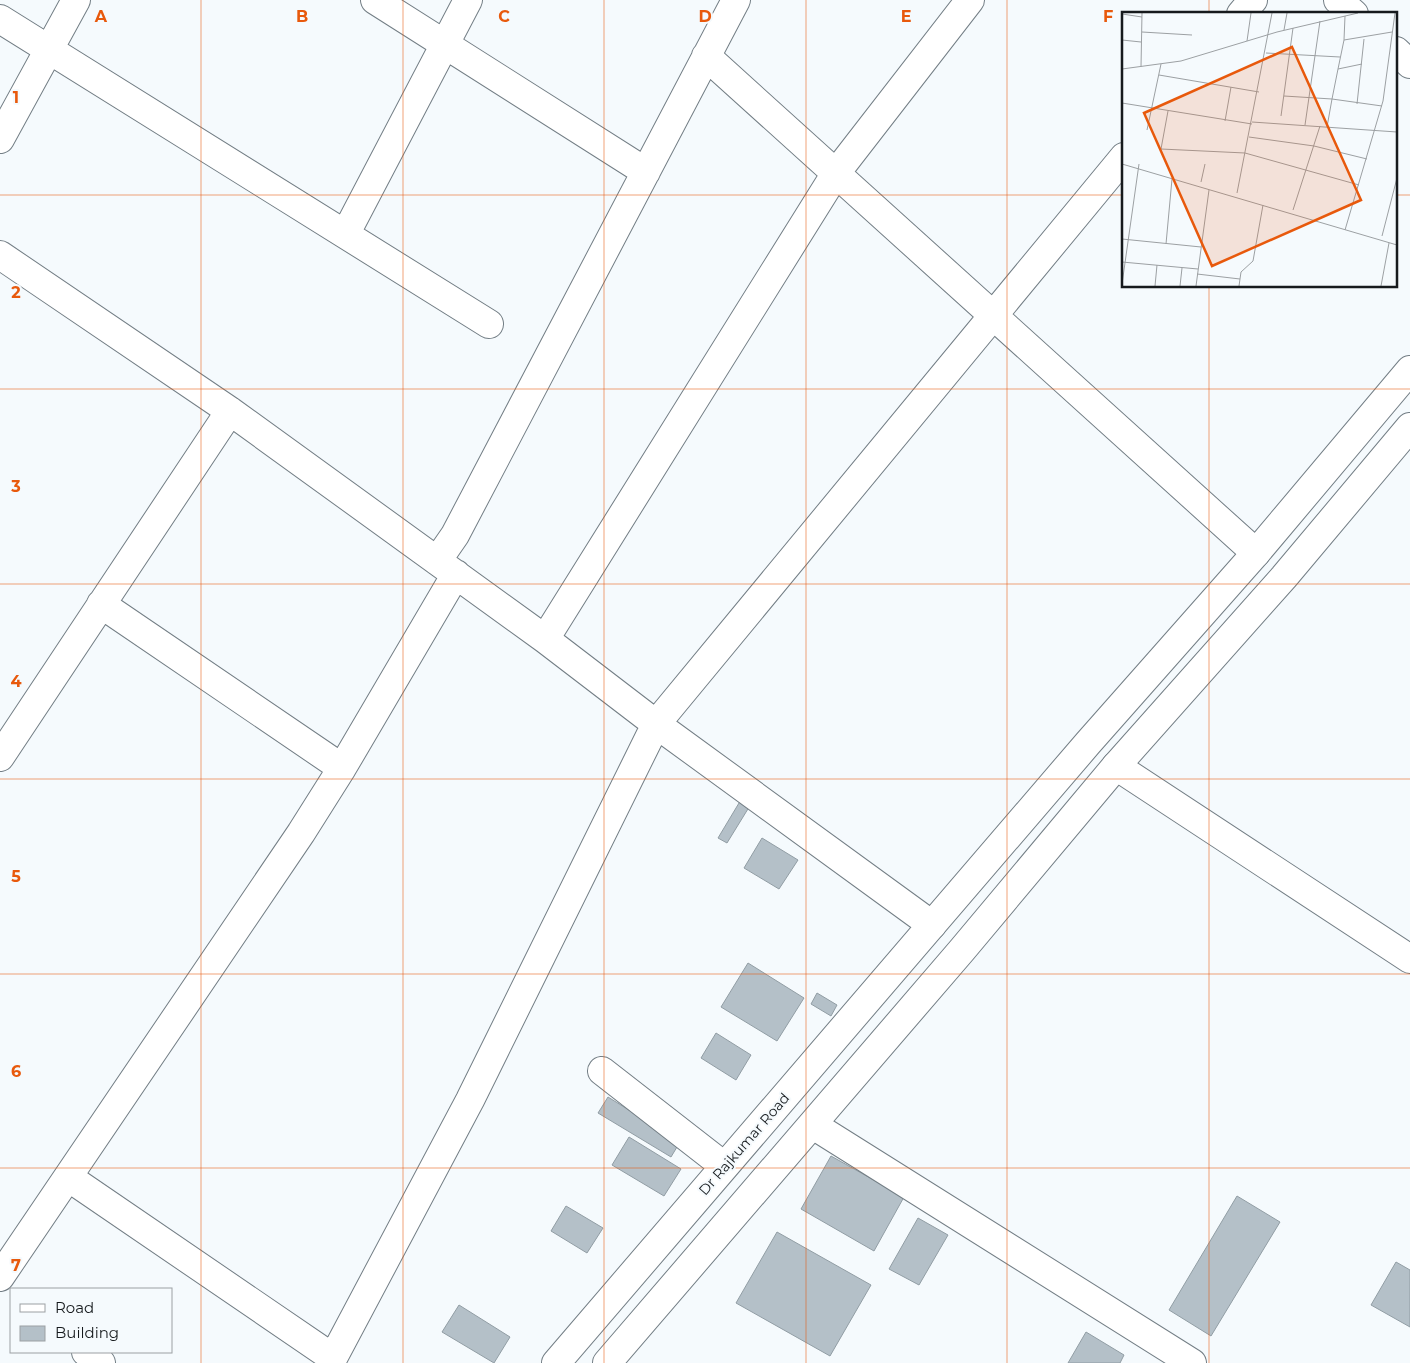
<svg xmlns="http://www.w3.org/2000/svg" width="1410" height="1363" viewBox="0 0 1410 1363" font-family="Montserrat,sans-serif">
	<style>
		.building { fill: #b4c0c8; stroke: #919da4 }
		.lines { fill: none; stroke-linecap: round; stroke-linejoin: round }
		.street-casing { stroke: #737e85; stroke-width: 30 }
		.highway-casing { stroke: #737e85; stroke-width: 30 }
		.street { stroke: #fff; stroke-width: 28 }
		.highway { stroke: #fff; stroke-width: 28 }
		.grid { fill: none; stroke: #e8590c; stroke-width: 1; stroke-opacity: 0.55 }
		.labels { text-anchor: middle; stroke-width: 4; stroke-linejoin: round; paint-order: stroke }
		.street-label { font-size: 14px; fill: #161a1d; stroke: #f5fafd }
		.inset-road { fill: none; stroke: #9ca0a3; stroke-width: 1 }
		.view { fill: #e8590c; fill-opacity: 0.15; stroke: #e8590c; stroke-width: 2.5 }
		.inset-edge { fill: none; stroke: #161a1d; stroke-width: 2.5 }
		.grid-label { font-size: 16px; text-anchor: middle; font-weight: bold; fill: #e8590c; stroke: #f5fafd; stroke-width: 4; stroke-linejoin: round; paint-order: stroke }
	</style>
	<rect width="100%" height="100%" fill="#f5fafd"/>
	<!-- building -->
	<path class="building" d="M742,798L751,804L727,843L718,838Z
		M762,838L798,860L779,889L744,868Z
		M748,963L804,998L777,1041L721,1007Z
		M817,993L837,1005L831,1016L811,1004Z
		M716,1033L751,1055L736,1080L701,1058Z
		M608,1097L680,1142L671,1157L598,1113Z
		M629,1137L681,1169L664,1196L612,1165Z
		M831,1156L904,1197L874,1251L801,1209Z
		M1237,1196L1280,1222L1211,1336L1169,1310Z
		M566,1206L603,1228L587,1253L551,1231Z
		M918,1218L948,1235L919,1285L889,1269Z
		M777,1232L871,1285L830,1356L736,1303Z
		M1396,1262L1410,1270V1327L1371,1305Z
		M459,1305L510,1337L494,1363L442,1332Z
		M1086,1332L1124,1355L1120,1363H1068Z"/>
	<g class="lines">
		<!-- street casing -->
		<g class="street-casing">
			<path id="street" d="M375,0L646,172
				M1338,0L1354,14
				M1241,14L1253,0
				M0,19L489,324
				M1396,51L1410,64
				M706,56L1256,553
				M0,139L76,0
				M346,233L468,0
				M0,255L230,411L545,639L656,724L932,925
				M437,561L455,535L736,0
				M101,604L342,768
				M545,639L836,173L970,0
				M0,757L230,411
				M1116,766L1410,959
				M602,1071L724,1166
				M813,1125L1192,1363
				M68,1177L333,1358L470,1100L656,724L1124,157
				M0,1277L301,833L342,768L456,574
				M86,1352L101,1363"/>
		</g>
		<!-- highway casing -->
		<g class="highway-casing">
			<path id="highway" d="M556,1363L1088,743L1256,553L1410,370
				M607,1363L962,950L1116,766L1284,577L1410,427"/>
		</g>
		<!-- street -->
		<use href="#street" class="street"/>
		<!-- highway -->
		<use href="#highway" class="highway"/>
	</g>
	<!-- grid -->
	<path class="grid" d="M201,0V1363M403,0V1363M604,0V1363M806,0V1363M1007,0V1363M1209,0V14M0,195H1124M1396,195H1410M1209,286V1363M0,389H1410M0,584H1410M0,779H1410M0,974H1410M0,1168H1410"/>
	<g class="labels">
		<!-- street labels -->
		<g class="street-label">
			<text transform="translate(744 1144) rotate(-49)" y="5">Dr Rajkumar Road</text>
		</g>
	</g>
	<!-- overview -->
	<g transform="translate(1122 12)">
		<rect width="275" height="275" fill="#f5fafd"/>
		<path class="inset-road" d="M0,2L20,5M223,4L222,28L270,20M162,18L165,1M20,20L70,23M0,28L19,30M222,28L216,57L240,52M125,29L129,1M144,41L218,45M19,55L20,1M0,57L59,49L155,20L236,1M37,63L137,80M162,84L210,87L216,57M0,91L130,112M235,92L242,27M46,99L39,137L123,141L237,173M159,104L171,16M103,109L109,75M130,110L275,120M183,113L198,9M205,115L210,87L260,94M25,118L39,52M127,125L192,134L245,147M0,152L275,233M79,170L83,152M115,181L150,1M171,198L198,114M223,218L261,89L273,1M260,224L275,166M0,227L79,235M44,232L50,167M0,250L76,257M75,262L118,267M0,272L17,152M33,274L35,253M58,274L60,256M74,274L87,178M117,274L119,260L131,249L141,193M259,274L267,231"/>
		<path class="view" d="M170,35L239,188L90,254L22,101Z"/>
		<rect width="275" height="275" class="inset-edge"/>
	</g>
	<g class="grid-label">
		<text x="101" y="22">A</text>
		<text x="302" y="22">B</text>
		<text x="504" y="22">C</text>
		<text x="705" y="22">D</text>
		<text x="906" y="22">E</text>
		<text x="1108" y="22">F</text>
		<text x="16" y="103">1</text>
		<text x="16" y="298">2</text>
		<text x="16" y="492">3</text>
		<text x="16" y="687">4</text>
		<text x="16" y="882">5</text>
		<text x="16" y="1077">6</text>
		<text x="16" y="1271">7</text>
	</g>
	<!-- legend -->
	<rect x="10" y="1288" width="162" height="65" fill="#f5fafd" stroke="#9ca0a3"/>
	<rect x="20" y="1304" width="25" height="8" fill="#ffffff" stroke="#9ca0a3"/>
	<text x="55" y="1313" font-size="15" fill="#161a1d">Road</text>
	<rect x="20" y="1326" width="25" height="15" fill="#b4c0c8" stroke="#9ca0a3"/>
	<text x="55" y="1338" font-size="15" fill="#161a1d">Building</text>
</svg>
